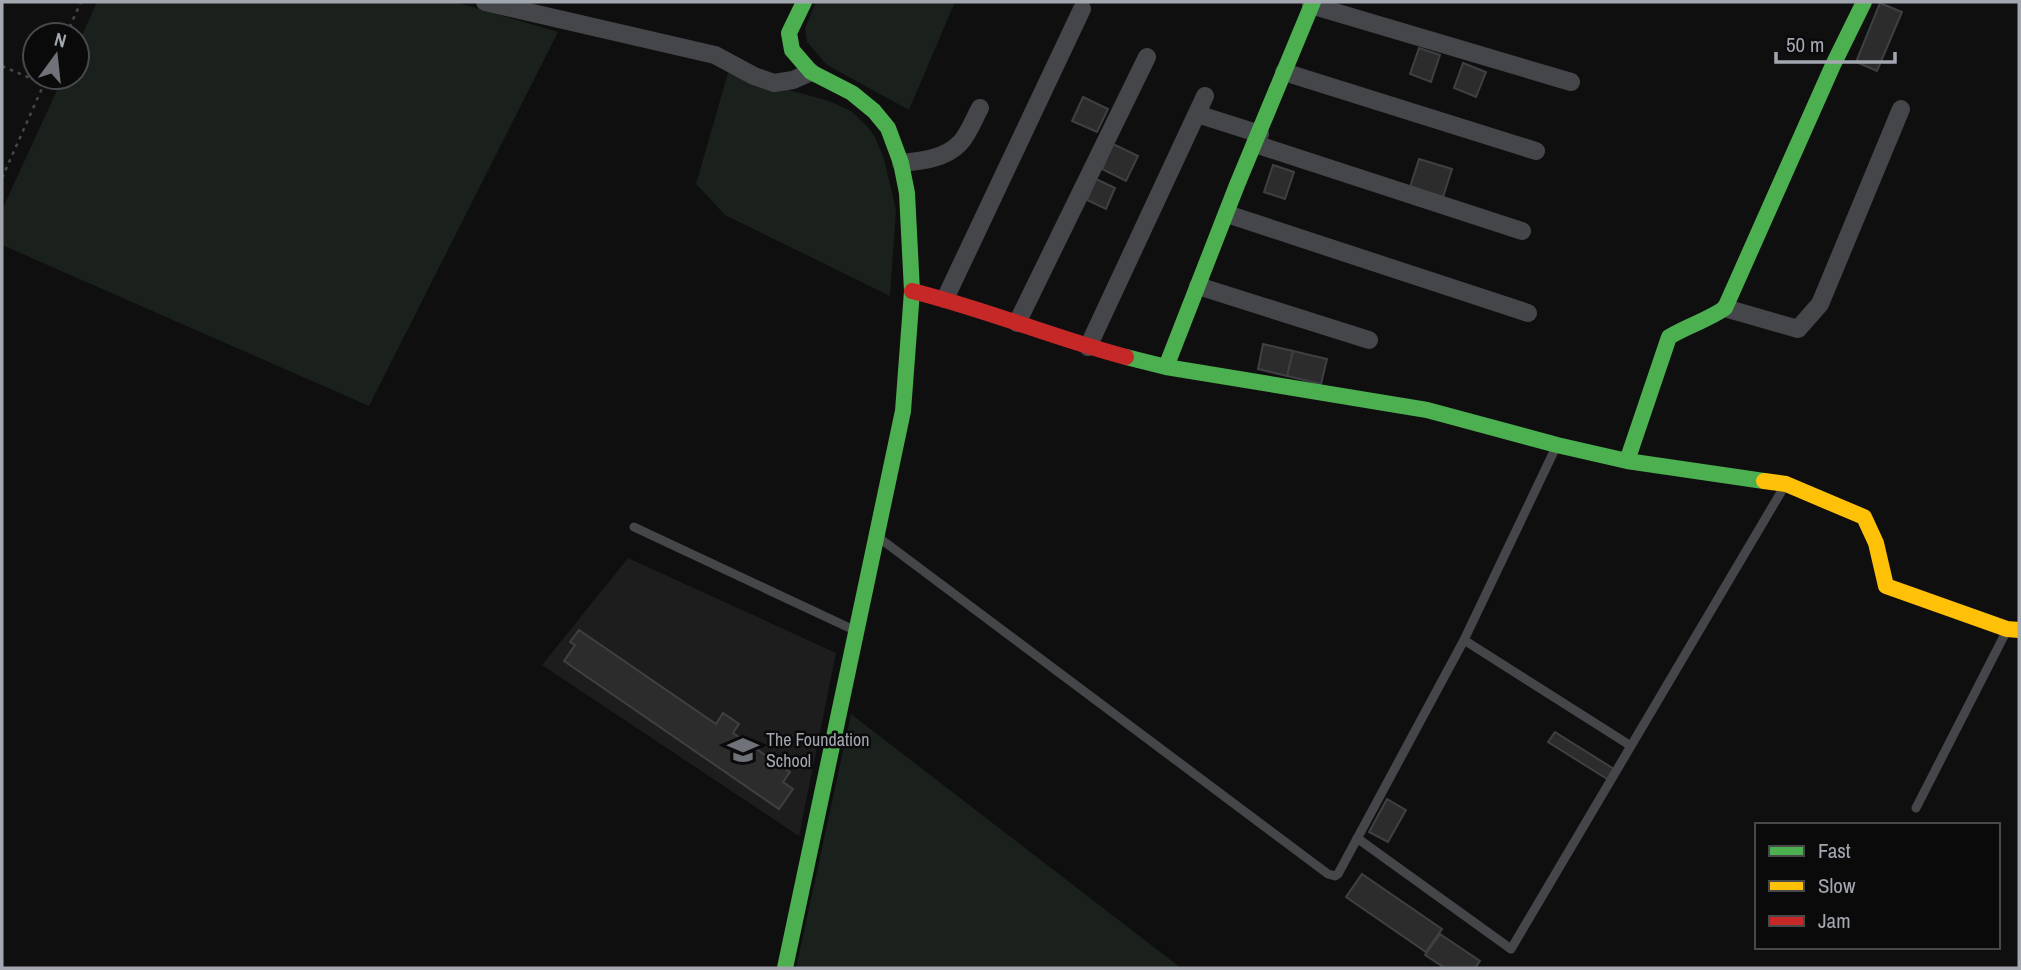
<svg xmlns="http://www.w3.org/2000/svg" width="2021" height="970" viewBox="0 0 2021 970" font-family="'Archivo Narrow',sans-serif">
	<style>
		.built { fill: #1d1d1e }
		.green { fill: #1a201b }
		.building { fill: #2c2c2d; stroke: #3f4043; stroke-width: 2 }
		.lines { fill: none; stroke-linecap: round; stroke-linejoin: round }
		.path { stroke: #46474a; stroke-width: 2.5; stroke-dasharray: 3.5 5; stroke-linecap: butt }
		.lane { stroke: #444649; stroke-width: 9 }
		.street { stroke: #444649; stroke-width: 18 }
		.fast { stroke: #4caf50; stroke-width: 16 }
		.slow { stroke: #ffc107; stroke-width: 16 }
		.jam { stroke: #c62828; stroke-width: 16 }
		.labels { text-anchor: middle; stroke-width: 5; stroke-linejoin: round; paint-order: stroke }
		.poi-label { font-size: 18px; fill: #a2a7b0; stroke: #0a0a0b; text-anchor: start }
	</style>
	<rect width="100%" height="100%" fill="#0f0f10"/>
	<!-- built -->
	<path class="built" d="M628,558L836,653L799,836L542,665Z"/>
	<!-- green -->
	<path class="green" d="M97,2H456L558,32L369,406L2,245V210L63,77H77V46Z
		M816,2H955L909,110L827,65L807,42L805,28Z
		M728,73L829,101L851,111L868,127L875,137L884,159L896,210L890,296L725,215L696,184Z
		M851,714L1181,968H796Z"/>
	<!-- building -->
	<path class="building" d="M1880,3L1902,12L1877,71L1856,62Z
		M1419,48L1440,55L1431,82L1410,74Z
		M1463,63L1486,72L1476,97L1454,88Z
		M1083,97L1108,109L1097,132L1072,121Z
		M1113,144L1138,156L1126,181L1102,169Z
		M1419,159L1452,169L1443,197L1410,187Z
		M1273,165L1294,172L1285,199L1264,192Z
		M1096,179L1115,188L1106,209L1087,200Z
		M1263,344L1293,351L1287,376L1258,369Z
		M1293,351L1327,359L1321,384L1287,376Z
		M579,630L716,724L723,713L739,724L733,733L790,772L783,782L793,789L779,809L564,661L575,645L570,642Z
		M1555,732L1614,769L1607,779L1548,742Z
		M1387,799L1406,810L1388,842L1369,832Z
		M1362,874L1442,929L1426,952L1346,897Z
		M1440,934L1480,961L1475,968H1445L1425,955Z"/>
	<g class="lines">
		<!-- path -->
		<path class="path" d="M66,35L81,2
			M2,66L44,84
			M2,178L47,77"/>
		<!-- lane -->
		<path class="lane" d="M634,527L854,630
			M878,537L1328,874L1335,876L1338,874L1464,640L1556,447
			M1464,640L1631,746
			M1916,808L2006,632
			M1357,838L1511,949L1784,487"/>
		<!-- street -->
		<path class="street" d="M485,2L715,55L754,76L774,83L793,80L811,72
			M1311,5L1571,82
			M1284,72L1536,151
			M1197,114L1260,134
			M1255,144L1522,231
			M901,163C921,161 945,159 960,143C968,135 974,119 980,108
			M1227,214L1528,313
			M1198,286L1369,340
			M945,299L1082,9
			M1725,308L1798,329L1820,304L1901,109
			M1017,323L1147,57
			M1088,347L1205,96"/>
		<!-- fast -->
		<path class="fast" d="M1126,357L1166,367L1427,410L1557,445L1627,461L1764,481
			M1166,367L1237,185L1313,2
			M1627,461L1669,337C1687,326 1708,320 1725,308L1833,65L1864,2
			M785,968L903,411L912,291L907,193L901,163L888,128L874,111L852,93L811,72L792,50L789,33L804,2"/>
		<!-- slow -->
		<path class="slow" d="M1764,481L1786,484L1864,517L1876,543L1886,586L2007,629L2019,630"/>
		<!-- jam -->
		<path class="jam" d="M912,291C985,309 1054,338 1126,357"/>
	</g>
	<!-- icons -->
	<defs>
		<g id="school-bare" transform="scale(2.415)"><path d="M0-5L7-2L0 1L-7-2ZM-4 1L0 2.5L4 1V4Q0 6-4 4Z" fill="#6f7278" stroke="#0a0a0b" stroke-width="2.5" paint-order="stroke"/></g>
	</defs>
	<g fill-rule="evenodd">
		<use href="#school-bare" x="743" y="750"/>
	</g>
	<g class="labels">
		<!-- poi labels -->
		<g class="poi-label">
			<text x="766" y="746">The Foundation<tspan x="766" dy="21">School</tspan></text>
		</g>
	</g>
	<!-- border -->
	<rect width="2021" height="970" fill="none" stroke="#a2a7b0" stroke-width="7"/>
	<!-- legend -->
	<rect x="1755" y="823" width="245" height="126" fill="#0a0a0b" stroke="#47494d" stroke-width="2"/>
	<rect x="1769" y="846" width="35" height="10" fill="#4caf50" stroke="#47494d" stroke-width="2"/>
	<text x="1818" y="858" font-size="21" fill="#a2a7b0">Fast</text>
	<rect x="1769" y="881" width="35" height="10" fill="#ffc107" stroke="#47494d" stroke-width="2"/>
	<text x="1818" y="893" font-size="21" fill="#a2a7b0">Slow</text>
	<rect x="1769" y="916" width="35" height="10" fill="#c62828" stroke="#47494d" stroke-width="2"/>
	<text x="1818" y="928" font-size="21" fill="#a2a7b0">Jam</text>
	<!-- north arrow -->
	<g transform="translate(56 56) rotate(15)"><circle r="33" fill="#0a0a0b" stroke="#47494d" stroke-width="2"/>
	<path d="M0-5L12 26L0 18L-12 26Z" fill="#6f7278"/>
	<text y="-10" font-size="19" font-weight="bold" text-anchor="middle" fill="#a2a7b0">N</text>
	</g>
	<!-- scale -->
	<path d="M1776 52v10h119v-10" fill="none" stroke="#a2a7b0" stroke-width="3.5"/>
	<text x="1786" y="52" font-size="21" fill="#a2a7b0" stroke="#0a0a0b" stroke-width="5" paint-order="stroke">50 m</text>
</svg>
